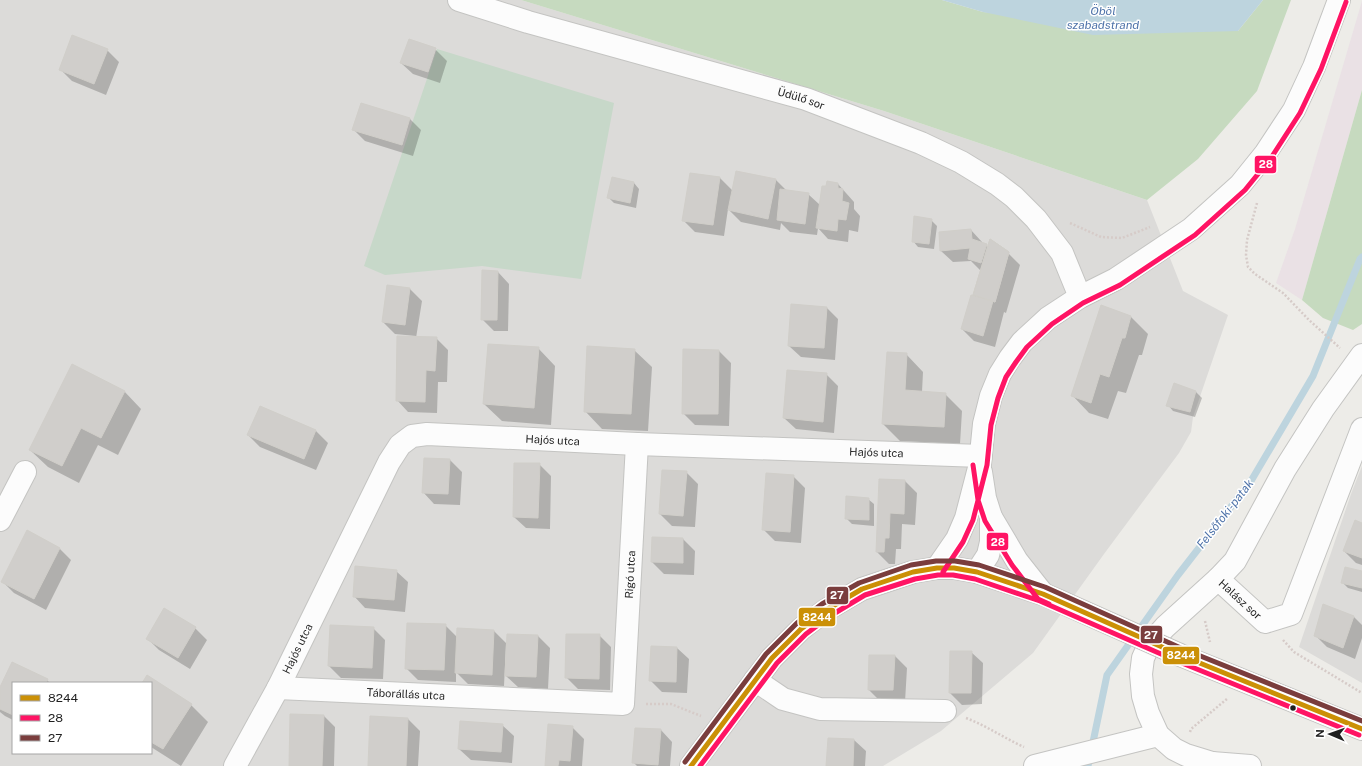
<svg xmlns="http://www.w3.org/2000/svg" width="1362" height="766" viewBox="0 0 1362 766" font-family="'Public Sans',sans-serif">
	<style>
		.residential { fill: #dcdbd9; fill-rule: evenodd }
		.industrial { fill: #eae1e5 }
		.forest { fill: #c6dabf }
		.cemetery { fill: #c7d8c9 }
		.water { fill: #bdd4de }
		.shadow { fill: #0003 }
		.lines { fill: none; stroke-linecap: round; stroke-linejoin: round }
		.stream { stroke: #bdd4de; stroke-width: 7 }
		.building { fill: #d0cecb; stroke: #d0cec9 }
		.minor-casing { stroke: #c4c4c2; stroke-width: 24 }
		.path { stroke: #d6cbc8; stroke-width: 2.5; stroke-dasharray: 2 2; stroke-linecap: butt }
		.minor { stroke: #fcfcfc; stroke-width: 22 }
		.minor-bridge-casing { stroke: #c4c4c2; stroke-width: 24; stroke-linecap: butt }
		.minor-bridge { stroke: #fcfcfc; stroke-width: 22 }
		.bus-1-casing { stroke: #fff; stroke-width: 8 }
		.bus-2-casing { stroke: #fff; stroke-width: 8 }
		.bus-3-casing { stroke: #fff; stroke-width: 8 }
		.bus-1 { stroke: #cb9006; stroke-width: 5 }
		.bus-2 { stroke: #ff1464; stroke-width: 5 }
		.bus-3 { stroke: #7a3d3d; stroke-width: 5 }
		.bus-dot { fill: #1f1f1f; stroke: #fff; stroke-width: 1.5 }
		.labels { text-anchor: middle; stroke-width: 3; stroke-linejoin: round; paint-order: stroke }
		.street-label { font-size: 11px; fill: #1f1f1f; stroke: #fff }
		.water-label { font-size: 12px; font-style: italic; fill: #5074aa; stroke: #fff }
		.line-badge { stroke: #fff; stroke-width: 1.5 }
		.badge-label { font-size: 11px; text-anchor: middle; font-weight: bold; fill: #fff }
	</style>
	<rect width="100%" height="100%" fill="#edece8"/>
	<!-- residential -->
	<path class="residential" d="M0,0H521L884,111L1147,200L1183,291L1228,315L1193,417L1191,432L1179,453L1104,554L1033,653L941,731L883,766H0ZM13,683H151V753H13Z
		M1362,466V683L1299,647L1351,494Z"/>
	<!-- industrial -->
	<path class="industrial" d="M1362,1V90L1302,300L1276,283L1295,229Z"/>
	<!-- forest -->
	<path class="forest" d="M521,0H942L983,12L1238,31L1263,0H1291L1257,91L1198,159L1147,200L884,111Z
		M1362,90V324L1353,330L1323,318L1302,300Z"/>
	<!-- cemetery -->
	<path class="cemetery" d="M437,49L614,103L581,279L482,266L385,275L364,266Z"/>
	<!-- water -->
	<path class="water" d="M942,0H1263L1238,31L1093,35L983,12Z"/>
	<!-- shadow -->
	<path class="shadow" d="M435,49L447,61L440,83L413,74L401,63Z
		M107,50L119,62L106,95L72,81L60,69Z
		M410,119L421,130L413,156L365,141L354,130Z
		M720,178L733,191L776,180L787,191L808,194L820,205L838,184L854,202V209L860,216L858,232L849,230L848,242L828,239L818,228L817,235L790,232L781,223L780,230L741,222L728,209L724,236L695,232L683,220Z
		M634,183L639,189L636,208L614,203L609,198Z
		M931,220L937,226L934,249L918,247L913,241Z
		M971,230L982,242V243L988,247L1008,253L1020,265L1006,313L1004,312L995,347L974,341L962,329L981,271L971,261L953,262L941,251Z
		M498,272L509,284L508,331H494L482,319Z
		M388,286L410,289L422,301L416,338H436L448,350L447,382H438L437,413L408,412L397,400L416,336L395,334L383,322Z
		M826,307L838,319L835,360L801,357L789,346Z
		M1102,307L1131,317L1148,334L1142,355H1139L1126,393L1118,391L1108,419L1089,413L1072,395Z
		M538,348L555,366L551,425L502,421L484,404Z
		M634,350L652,367L648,431L602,429L585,411Z
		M684,350L719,351L731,363L729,426L695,425L683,413Z
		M906,354L923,372L922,392L945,394L962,411L960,444L900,441L883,424Z
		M826,374L838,386L834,433L796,429L784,418Z
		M1175,385L1196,392L1202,398L1195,417L1173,411L1168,405Z
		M124,391L141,409L118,455L98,445L79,483L48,467L30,450Z
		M260,407L316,431L328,443L316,470L260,447L248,435Z
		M450,460L462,472L460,505L434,504L423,492Z
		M539,464L551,476L550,529L526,528L514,517Z
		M686,472L698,484L695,527L672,526L660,514Z
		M793,476L805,488L801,543L775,541L763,529Z
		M880,480L905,481L917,493L915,525L902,524L901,549H896L895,564H889L877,552Z
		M868,499L874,504V526L852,524L846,518Z
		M1362,524V565L1356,563L1344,551Z
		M27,532L60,549L71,560L46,610L14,593L2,581Z
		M653,538L683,539L695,551L694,575L664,574L652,562Z
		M396,571L408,582L405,612L365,608L354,596Z
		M1362,572V592L1348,588L1342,582Z
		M165,610L195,628L207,640L190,669L159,650L148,639Z
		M1354,617L1362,625V638L1355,659L1327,647L1315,635Z
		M445,625L458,638L494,631L506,643L504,686L468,684L456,672V682L418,680L406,668Z
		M373,628L385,640L383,679L341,678L329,666Z
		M508,635L538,636L550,648L548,689L518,687L506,676Z
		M599,635L611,647L610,690L578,689L566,677Z
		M677,648L689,659L687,693L662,692L650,680Z
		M951,652H971L983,663L982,704L962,705L950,693Z
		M895,656L907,668L905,702H881L869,690Z
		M12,664L47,680L50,683H13V720L5,716L0,712V690Z
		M147,676L191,705L208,722L181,766L151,747V683H143Z
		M324,716L335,727L334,766H290Z
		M408,719L420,731L418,766H369Z
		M502,725L514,736L512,763L471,760L459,749Z
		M572,727L584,739L582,766H546Z
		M661,730L672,742L670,766H637L633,762Z
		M854,740L866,751L865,766H827Z"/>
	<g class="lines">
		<!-- stream -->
		<path class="stream" d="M1088,766L1107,675L1178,575L1251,481L1313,376L1360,259L1362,257"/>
	</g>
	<!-- building -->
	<path class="building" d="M72,35L108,49L94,84L59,70Z
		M409,39L436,48L428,72L400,63Z
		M361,103L410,118L402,145L352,130Z
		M736,171L776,179L768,219L728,210Z
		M690,173L720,177L713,225L682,221Z
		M612,177L634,182L630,203L607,198Z
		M827,181L838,183V188L843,189L842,201L849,203L846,220L838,219L837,231L816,228L822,186H826Z
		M780,189L809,193L805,224L777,220Z
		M914,216L932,219L929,244L912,242Z
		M971,229L972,239L987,244L981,263L968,259L970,248L940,251L939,232Z
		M990,239L1009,252L995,302L973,295Z
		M990,239L1009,252L995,302L973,295Z
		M482,270L498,271L497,320H481Z
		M387,285L410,288L405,325L382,322Z
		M971,295L993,301L983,336L961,329Z
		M791,304L827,307L824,348L788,346Z
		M1101,305L1131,316L1125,338H1122L1109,377L1100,374L1091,403L1071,396Z
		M397,336L437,337L435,371L426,370L425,402L396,401Z
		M488,344L539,347L534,408L483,404Z
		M587,346L635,349L631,414L584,412Z
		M683,349L719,350L718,414H682Z
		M887,352L907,353L905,390L946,393L944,427L882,424Z
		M72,364L125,391L101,438L81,428L62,466L29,450Z
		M787,370L827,373L823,422L783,418Z
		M1174,383L1196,391L1190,412L1166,406Z
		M260,406L316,430L304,459L247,435Z
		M424,458L450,459L448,494L422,493Z
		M514,463H540L538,518L513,517Z
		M662,470L687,471L683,516L659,514Z
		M766,473L794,475L790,532L762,530Z
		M879,479L905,480L904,514L890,513L889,538H885L884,552H876Z
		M846,496L869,498V520L845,519Z
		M1355,520L1362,523V558L1343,551Z
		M27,530L60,548L34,599L1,582Z
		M652,537L683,538V563L651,562Z
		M355,566L397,570L394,600L353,597Z
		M1345,567L1362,571V588L1341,583Z
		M1323,604L1354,616L1343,648L1314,636Z
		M164,608L196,627L178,658L146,639Z
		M407,623L446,624L444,670L405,669Z
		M330,625L374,627L372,668L328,666Z
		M457,628L494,630L492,675L455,673Z
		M507,634L538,635L536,677L505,676Z
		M566,634H600L599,679L565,678Z
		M651,646L677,647L676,682L649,681Z
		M950,651H972L971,693H949Z
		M869,655H895L893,690H868Z
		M12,662L48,679L46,683H13V715L0,709V687Z
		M147,675L192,704L163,749L151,742V683H142Z
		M290,714L324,715L322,766H289Z
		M370,716L408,718L406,766H368Z
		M460,721L503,724L501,752L458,749Z
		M548,724L573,726L570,761L559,760L558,766H545Z
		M635,728L661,729L658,765L632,763Z
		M828,738L854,739L853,766H826Z"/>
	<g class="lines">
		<!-- minor casing -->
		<g class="minor-casing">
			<g id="minor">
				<path id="s1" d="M459,0L528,22L806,99L921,143L961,162L997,184L1014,197L1036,219L1062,253L1080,297"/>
				<path d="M981,472L985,498L991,517L1017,561L1043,594"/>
				<path d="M0,520L25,472"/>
				<path d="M937,568L957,539L966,518L980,464L984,424L991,396L1000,374L1010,358L1022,342L1048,318L1080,297L1116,279L1191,229L1240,185L1265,154L1294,110L1314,67L1339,0"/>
				<path d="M977,572L988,555L991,542V517"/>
				<path id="s2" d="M1218,579L1265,622L1291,614L1362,429"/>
				<path d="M1180,655L1362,729"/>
				<path d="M755,680L783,699L820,709L945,711"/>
				<path id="s3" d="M278,688L623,704L637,444"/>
				<path d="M1212,763L1186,755L1174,749L1158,735L1148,713L1143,696L1141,674L1143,658L1149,645L1165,627L1218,579L1235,561L1285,469L1323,409L1362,355"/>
				<path id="s4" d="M235,766L278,688L389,462L400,445L412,436L427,434L637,444L981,456"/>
				<path d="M691,766L772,658L801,629L826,610L862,589L913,572L937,568H954L977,572L1043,594L1059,601"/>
				<path d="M1035,766L1158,735"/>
				<path d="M1202,766L1212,763L1250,766"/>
			</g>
		</g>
		<!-- path -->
		<path class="path" d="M1257,203L1247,240L1246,255L1248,267L1255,274L1283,293L1309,320L1340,348
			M1070,223L1101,237L1122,238L1150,227
			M1205,621L1210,642
			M1283,640L1294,652L1362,693
			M646,704H671L701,716
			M966,718C987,726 1004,738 1024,747
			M1190,732L1191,729L1228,698"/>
		<!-- minor -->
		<use href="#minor" class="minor"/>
		<!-- minor-bridge casing -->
		<g class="minor-bridge-casing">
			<path id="minor-bridge" d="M1059,601L1180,655"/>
		</g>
		<!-- minor-bridge -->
		<use href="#minor-bridge" class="minor-bridge"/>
		<!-- bus-1 casing -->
		<g class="bus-1-casing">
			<path id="bus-1" d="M691,766L772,658L801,629L826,610L862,589L913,572L937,568H954L977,572L1043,594L1180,655L1362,729"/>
		</g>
		<!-- bus-2 casing -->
		<g class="bus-2-casing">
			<path id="bus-2" d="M973,465L978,500L985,521L1012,565L1038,599L1049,604
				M943,572L963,542L973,520L987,465L991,425L998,398L1006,377L1016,362L1027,347L1052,324L1083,303L1120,285L1195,235L1245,190L1271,158L1300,113L1321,69L1346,2
				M700,766L777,663L806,634L830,616L865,595L915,579L938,575H953L975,579L1040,601L1177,661L1359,735"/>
		</g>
		<!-- bus-3 casing -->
		<g class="bus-3-casing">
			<path id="bus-3" d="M685,762L766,654L797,623L822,604L859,583L911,565L936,561H955L979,565L1045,587L1183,649L1362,721"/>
		</g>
		<!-- bus-1 -->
		<use href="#bus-1" class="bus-1"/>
		<!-- bus-2 -->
		<use href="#bus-2" class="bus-2"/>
		<!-- bus-3 -->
		<use href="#bus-3" class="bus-3"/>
	</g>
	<!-- markers -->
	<circle class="bus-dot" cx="1293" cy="708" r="3.5"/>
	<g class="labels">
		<!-- street labels -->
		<g class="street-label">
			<text dy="4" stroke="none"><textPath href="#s1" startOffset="356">Üdülő sor</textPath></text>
			<text dy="4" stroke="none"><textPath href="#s4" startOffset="517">Hajós utca</textPath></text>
			<text dy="4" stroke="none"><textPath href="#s4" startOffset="841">Hajós utca</textPath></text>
			<text dy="4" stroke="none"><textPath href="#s3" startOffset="475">Rigó utca</textPath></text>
			<text dy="4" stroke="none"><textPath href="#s2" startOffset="30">Halász sor</textPath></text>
			<text dy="4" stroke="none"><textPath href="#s4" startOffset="133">Hajós utca</textPath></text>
			<text dy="4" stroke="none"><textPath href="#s3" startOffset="128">Táborállás utca</textPath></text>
		</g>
		<!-- water labels -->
		<g class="water-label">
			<text x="1103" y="15">Öböl<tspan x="1103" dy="14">szabadstrand</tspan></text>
			<text transform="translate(1225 514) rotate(-52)" y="4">Felsőfoki-patak</text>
		</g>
	</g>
	<g class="line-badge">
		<rect x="1254" y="155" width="23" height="19" rx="4" fill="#ff1464"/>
		<rect x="986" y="532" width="23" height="19" rx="4" fill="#ff1464"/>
		<rect x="826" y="586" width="23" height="19" rx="4" fill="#7a3d3d"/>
		<rect x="798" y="607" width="38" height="20" rx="4" fill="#cb9006"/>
		<rect x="1140" y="625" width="23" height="19" rx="4" fill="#7a3d3d"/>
		<rect x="1162" y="646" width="38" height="19" rx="4" fill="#cb9006"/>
	</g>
	<g class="badge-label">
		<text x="1266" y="168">28</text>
		<text x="998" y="546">28</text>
		<text x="837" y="599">27</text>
		<text x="817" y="621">8244</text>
		<text x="1151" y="639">27</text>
		<text x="1181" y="659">8244</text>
	</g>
	<!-- legend -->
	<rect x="12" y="682" width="140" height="72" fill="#ffffff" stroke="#a5a5a5"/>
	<rect x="20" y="695" width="20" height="6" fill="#cb9006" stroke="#a5a5a5"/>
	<text x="48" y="702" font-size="12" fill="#1f1f1f">8244</text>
	<rect x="20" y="715" width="20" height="6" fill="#ff1464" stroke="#a5a5a5"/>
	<text x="48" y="722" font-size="12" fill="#1f1f1f">28</text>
	<rect x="20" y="735" width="20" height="6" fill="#7a3d3d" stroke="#a5a5a5"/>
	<text x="48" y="742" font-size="12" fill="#1f1f1f">27</text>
	<!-- north arrow -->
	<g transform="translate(1330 734) rotate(272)" stroke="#ffffff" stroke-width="3" paint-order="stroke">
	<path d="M0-3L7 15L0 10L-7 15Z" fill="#1f1f1f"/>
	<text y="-6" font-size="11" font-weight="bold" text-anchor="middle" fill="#1f1f1f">N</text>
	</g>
</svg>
